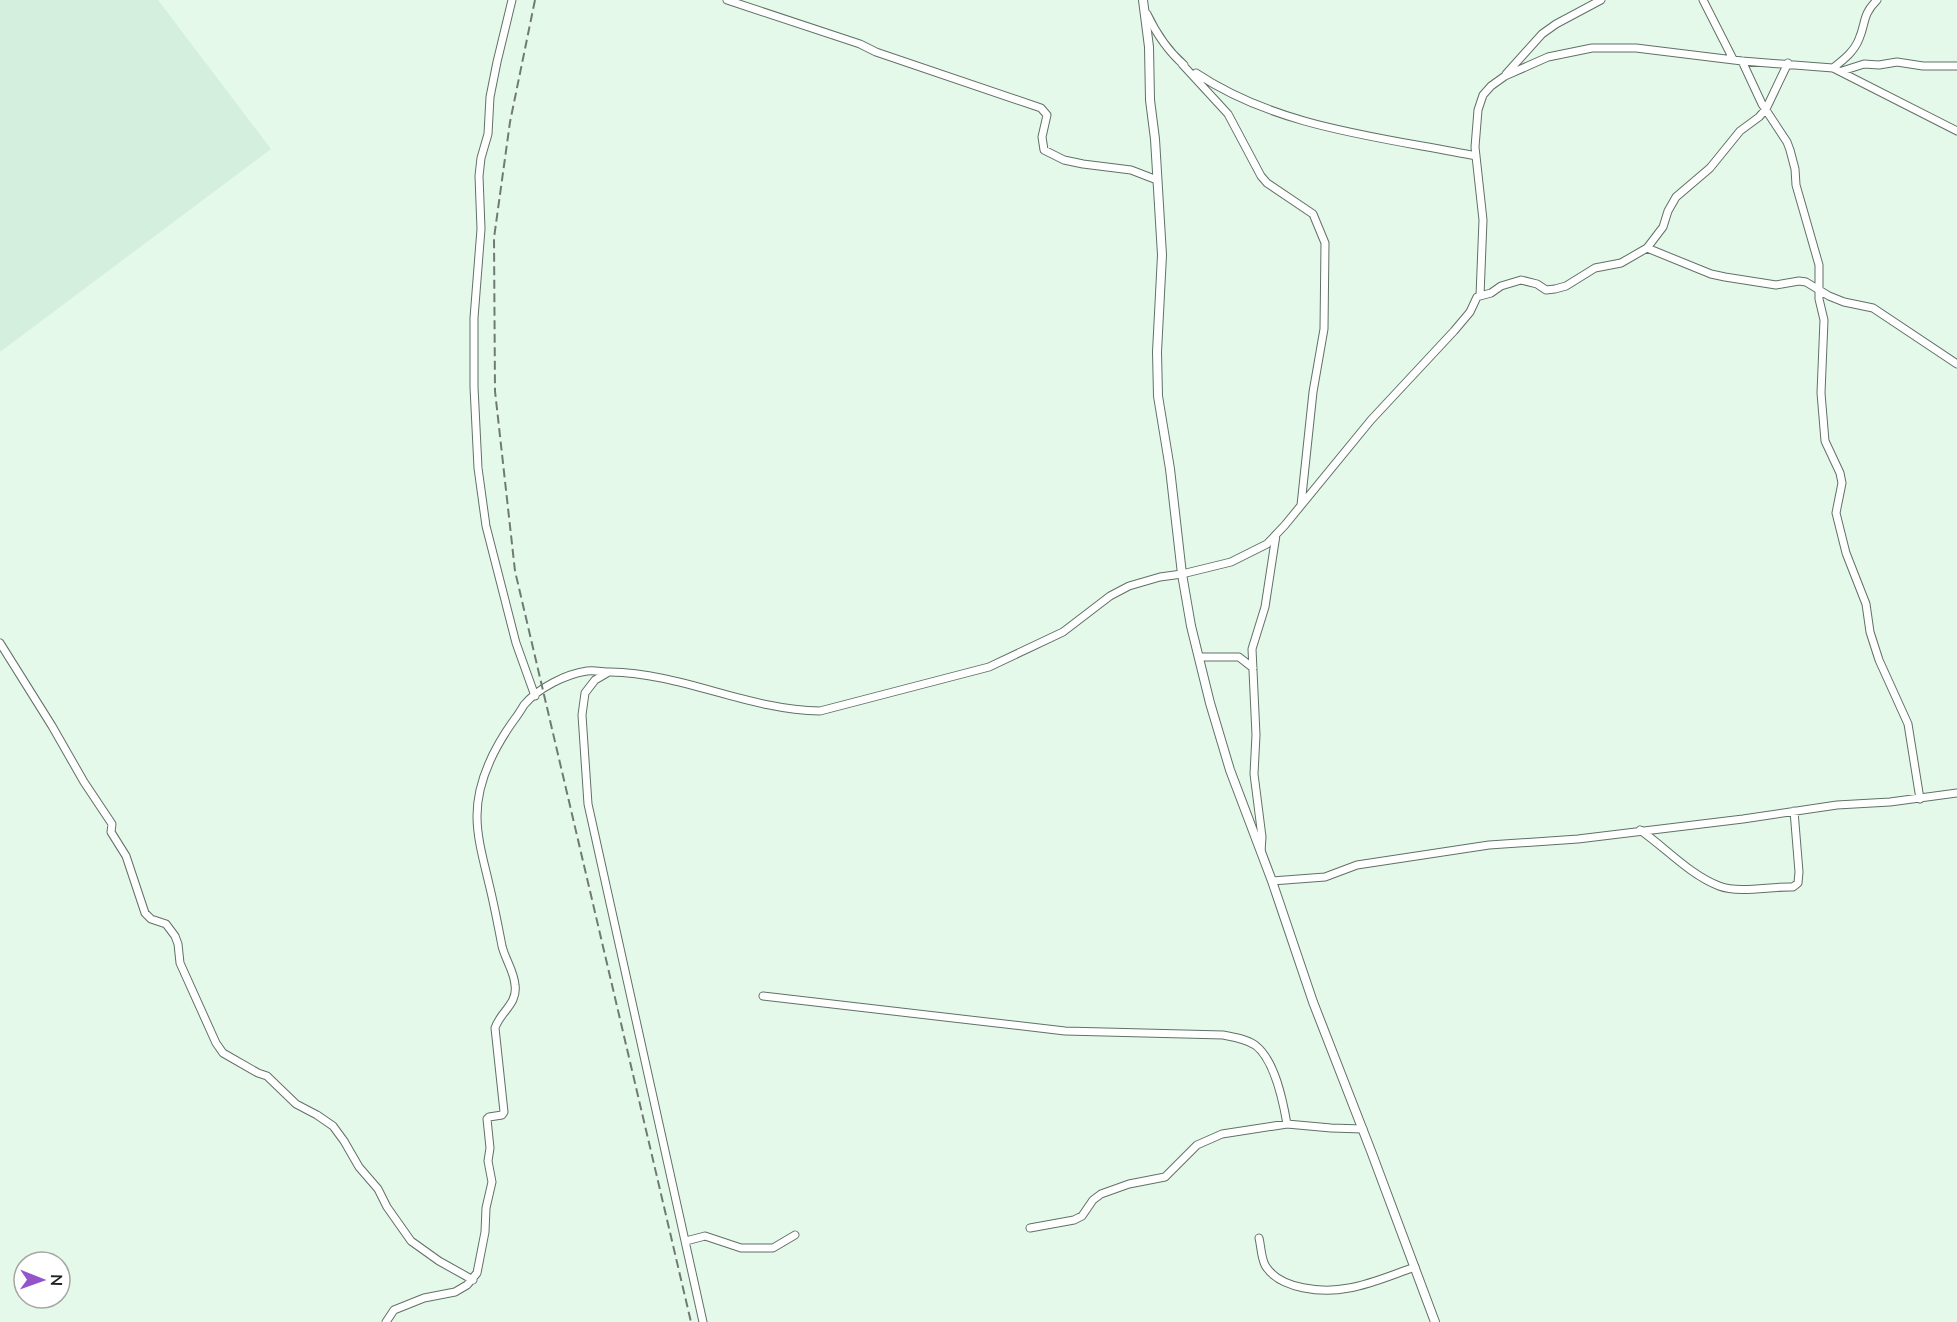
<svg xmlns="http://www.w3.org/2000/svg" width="1957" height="1322" viewBox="0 0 1957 1322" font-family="Mulish,sans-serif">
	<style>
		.built { fill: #d4efdd }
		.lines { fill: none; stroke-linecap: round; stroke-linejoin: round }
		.minor-casing { stroke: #607166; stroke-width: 9 }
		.tertiary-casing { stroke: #607166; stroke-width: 10 }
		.minor { stroke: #fff; stroke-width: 7 }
		.tertiary { stroke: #fff; stroke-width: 8 }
		.rail { stroke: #6f7b72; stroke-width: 2; stroke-dasharray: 9 4.5; stroke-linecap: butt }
	</style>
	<rect width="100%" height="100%" fill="#e5f9eb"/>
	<!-- built -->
	<path class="built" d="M0,0H158L271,149L0,352Z"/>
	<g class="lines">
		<!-- minor casing -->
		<g class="minor-casing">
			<path id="minor" d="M512,0L497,62L490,97L488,134L481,158L479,176L481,229L474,318V387L478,468L486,526L516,643L535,696
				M727,0L860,44L876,52L1041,108L1047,115L1042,137L1044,150L1064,160L1083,164L1131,170L1157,180
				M1703,0L1733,59
				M1147,14C1156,33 1168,51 1184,65
				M1742,61L1762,104L1787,142L1790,150L1795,169L1796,185L1819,265V299L1824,320L1821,393L1825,441L1840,473L1842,483L1836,513L1846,553L1866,604L1870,632L1879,660L1908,724L1920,799
				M1182,64L1228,114L1261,176L1267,183L1313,214L1325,243L1324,329L1313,392L1301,505
				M1833,68C1843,60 1854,52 1859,39C1866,23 1862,15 1877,0
				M1842,71L1864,64L1879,65L1897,62L1923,66H1957
				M1196,73C1278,128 1381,137 1476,156
				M1506,74L1542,34L1556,24L1601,0
				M1647,248L1711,274L1725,277L1776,285L1799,281L1806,282L1829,296L1844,302L1873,308L1957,364
				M1480,296L1491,293L1501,286L1521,280L1537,284L1546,290L1555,289L1566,286L1595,268L1621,263L1647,248L1663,227L1668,211L1676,197L1710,168L1740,131L1759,117L1766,109L1788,63
				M0,643L52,726L84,782L112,824L111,832L126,856L145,913L151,919L166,924L175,936L178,944L180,963L216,1043L223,1053L258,1073L267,1076L296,1104L317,1115L333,1126L344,1141L359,1167L378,1189L387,1207L411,1241L439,1261L473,1280
				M1199,657H1239L1253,668
				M607,673L595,680L585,693L582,715L588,804L703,1322
				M1640,830C1666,848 1690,875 1719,886C1741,894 1770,886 1793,887L1798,883L1799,872L1794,811
				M1261,852L1262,837L1254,774L1256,735L1252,649L1265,607L1276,535
				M1272,881L1325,877L1357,865L1489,845L1578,839L1743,819L1837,805L1890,802L1957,793
				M763,996L1065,1031L1223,1035C1234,1037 1246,1039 1255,1045C1275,1060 1283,1101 1287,1124
				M1030,1228L1074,1220L1082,1216L1093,1200L1101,1194L1129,1184L1165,1177L1197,1145L1222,1134L1287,1124L1331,1128L1363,1129
				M1259,1238C1261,1246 1261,1257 1265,1265C1279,1290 1324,1293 1349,1288C1372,1284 1394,1274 1415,1267
				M686,1241L705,1236L741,1248H773L795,1235
				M386,1322L394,1310L424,1298L455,1292L467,1285L477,1273L485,1232L486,1208L492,1182L488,1161L490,1148L487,1119L489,1117L502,1115L504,1112L495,1028C500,1012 518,1004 515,985C514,971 505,959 502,946C498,925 494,904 489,884C484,862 477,839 477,816C477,781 494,748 514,720C518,715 521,710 524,705C538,688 566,674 587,671C595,670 603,672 610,672C682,673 748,710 820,711L989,667L1063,632L1110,596L1129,586L1160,577L1182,574L1231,562L1267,544L1285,525L1371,420L1454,331L1470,312L1477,297L1480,296L1483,220L1475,147L1478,110L1483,95L1491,86L1505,76L1548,57L1592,48H1636L1742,61L1833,68L1957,131"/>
		</g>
		<!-- tertiary casing -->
		<g class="tertiary-casing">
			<path id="tertiary" d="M1143,0L1149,47L1150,100L1155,139L1162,255L1157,352L1158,396L1170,469L1182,574L1191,626L1210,703L1230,770L1272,881L1313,1002L1371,1151L1435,1322"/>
		</g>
		<!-- minor -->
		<use href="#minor" class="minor"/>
		<!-- tertiary -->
		<use href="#tertiary" class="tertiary"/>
		<!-- rail -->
		<path class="rail" d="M535,0L510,122L494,238L495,391L515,571L691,1322"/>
	</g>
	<!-- north arrow -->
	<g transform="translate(42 1280) rotate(91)"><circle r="28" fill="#ffffff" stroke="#a5a7a5" stroke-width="1.5"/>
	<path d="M0-4.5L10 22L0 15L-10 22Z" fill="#9455cb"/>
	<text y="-9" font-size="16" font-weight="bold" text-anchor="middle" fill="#1d241f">N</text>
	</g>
</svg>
